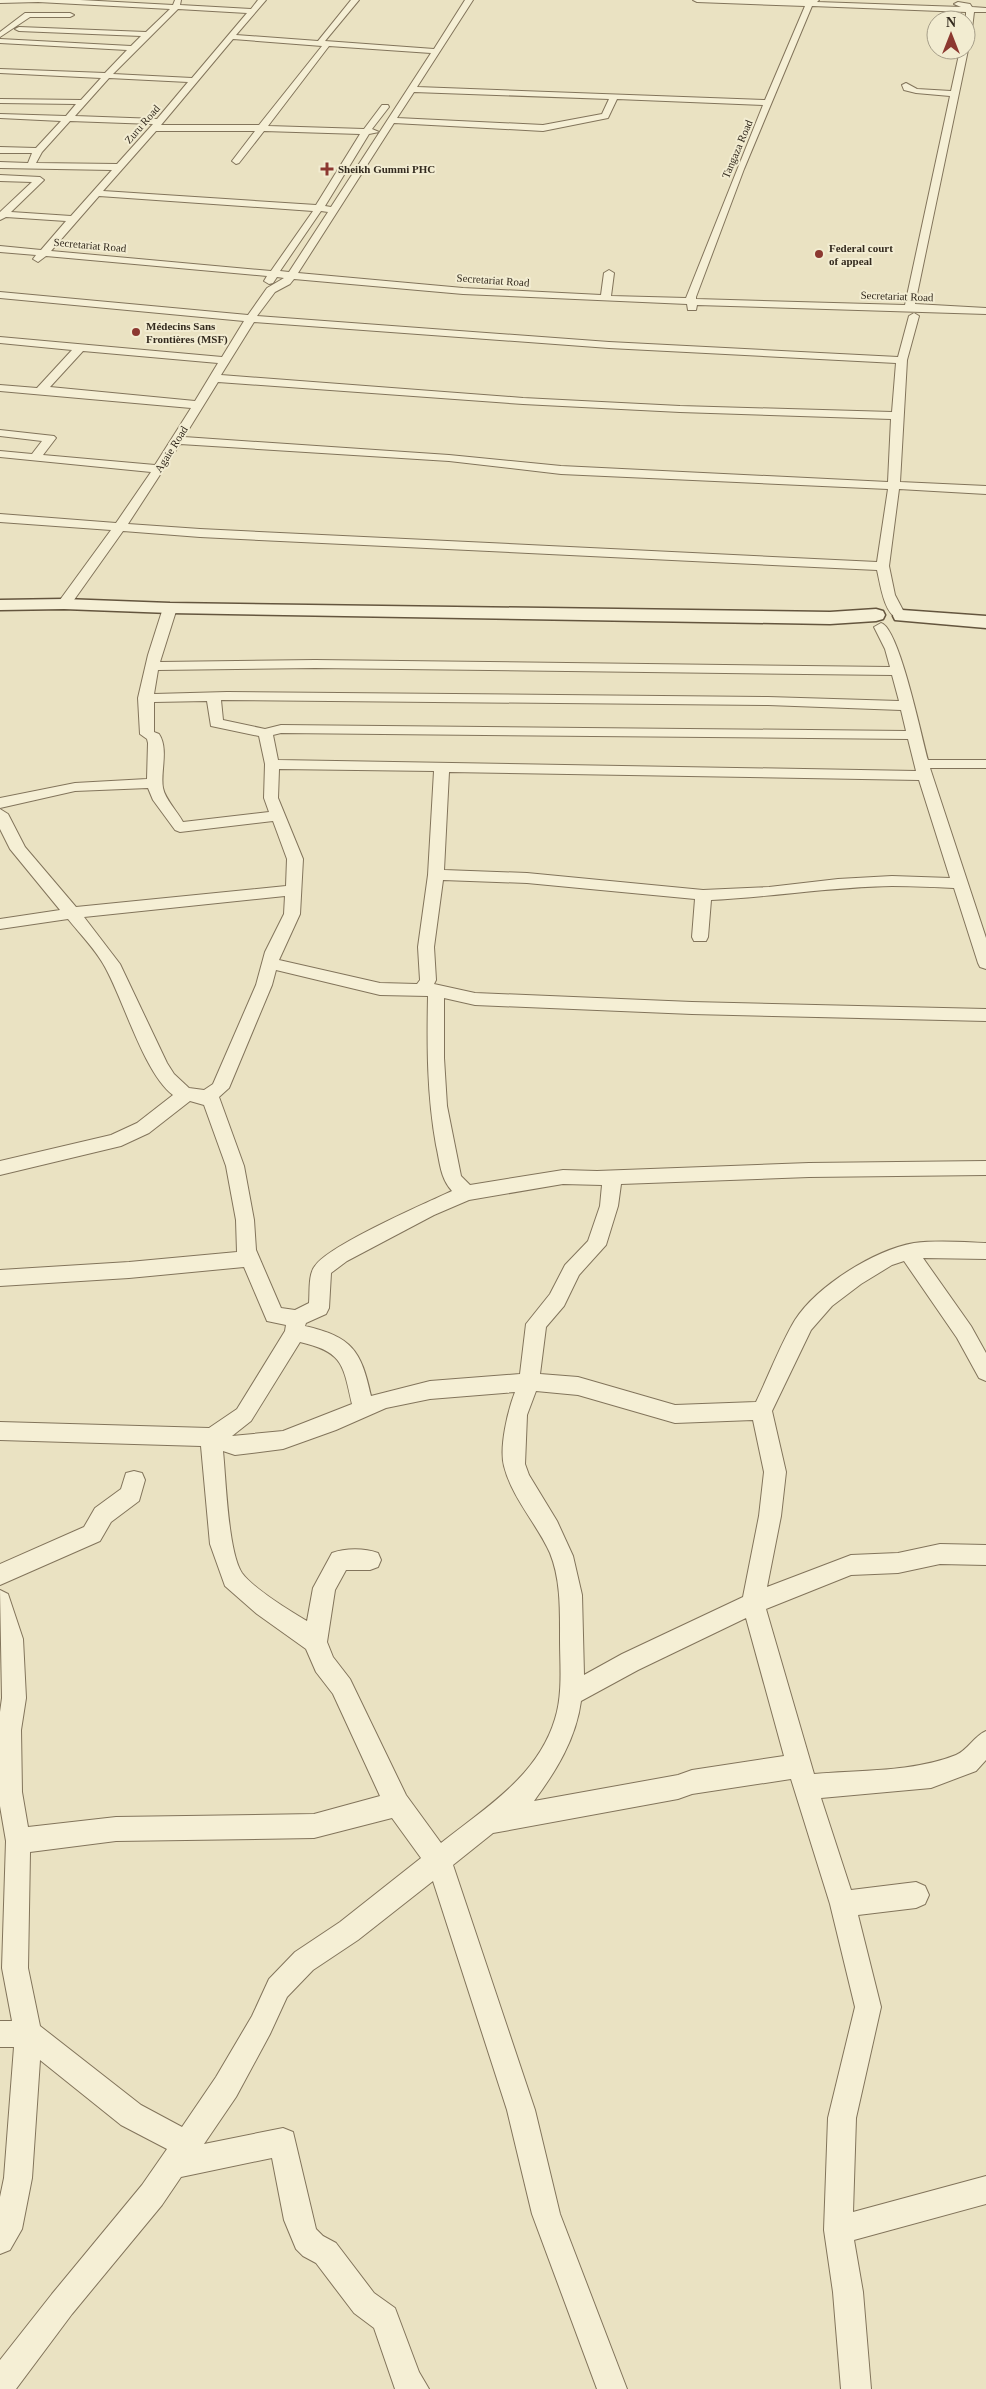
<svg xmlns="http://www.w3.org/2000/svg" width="986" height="2389" viewBox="0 0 986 2389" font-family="Georgia,serif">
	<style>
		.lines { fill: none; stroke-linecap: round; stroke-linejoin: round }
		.street-casing { stroke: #82745b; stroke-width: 2 }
		.secondary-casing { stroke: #64553e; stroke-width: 3 }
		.street { fill: #f5efd5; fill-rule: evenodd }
		.secondary { fill: #f5efd5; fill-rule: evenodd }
		.poi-dot { fill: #8c3830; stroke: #f2ecd1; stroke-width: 2 }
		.labels { text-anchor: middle; stroke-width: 4; stroke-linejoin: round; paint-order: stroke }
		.far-street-label { font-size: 11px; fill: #332a1e; stroke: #f2ecd1 }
		.far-poi-label { font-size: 11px; font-weight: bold; fill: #332a1e; stroke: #f2ecd1; text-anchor: start }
	</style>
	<rect width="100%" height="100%" fill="#eae2c2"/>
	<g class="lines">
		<!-- street casing -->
		<g class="street-casing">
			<path id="street" d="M0,0H80L173,5L175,0H181L180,5L251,9L258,0H266L236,35L318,41L351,0H359L325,41L434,49L465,0H473L417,87L765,100L805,6L697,2L693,0H819L817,2L961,7L954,4L958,2L970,4L972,7L986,8V12H974L971,37L966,42V12L812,6L744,169L696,297V299L905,305L950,96L916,93L904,90L902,85L906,83L917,89L951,91L960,50H966V48L968,50L915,304L986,308V314L697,305L696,310H688L687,304L463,294L294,279L290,284L275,292L257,316L609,342L898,357L909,316L914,313L919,316L907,360L900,482L986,486V494L899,489L889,566L895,595L905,614L898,618C884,615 880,582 877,570L200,537L123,531L69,607H59L57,604L111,530L0,522V514L116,523L151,472L0,457V451L32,454L42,441L0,436V430L54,436L56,438L43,455L155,465L191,408L0,391V385L37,388L72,350L0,343V337L222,357L244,321L0,298V292L248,315L267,288L284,278L277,277L273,283L269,284L264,281L267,276L46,256L38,262L33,259L36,255L0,252V246L41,250L66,221L6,217L0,220V212L32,182L0,181V175L40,177L44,180L11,212L71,216L112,170L0,168V162L28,163L32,153H0V147L36,148L61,121L0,118V114L66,116L76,104L0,103V99L81,100L101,78L0,73V69L105,73L127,50L0,43V39L131,46L141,36L19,31L15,29L19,27L146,32L170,9L38,2L0,3ZM178,9L247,13L192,78L113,74ZM233,39L322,46L259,125H161ZM329,46L431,53L331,207L325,206L369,134L379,132L372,129L389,107L388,105H382L364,129L268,126ZM109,78L188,82L157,119L75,116ZM414,92L609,99L602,114L543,125L397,118ZM617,99L763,105L686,298L611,296L614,273L609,270L604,273L601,295L463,288L298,273L394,123L543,131L608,118ZM70,121L153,124L117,164L36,163L42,152ZM156,131H255L232,161L236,164L239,163L264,131L360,134L316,205L103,191ZM99,196L313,211L271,271L51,251ZM321,211L328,212L289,272L280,271ZM254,322L609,348L896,363L892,412L680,406L523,398L221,375ZM83,351L218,363L195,401L50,387ZM218,382L523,404L680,412L891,419L888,482L561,466L449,455L184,437ZM180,444L449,461L561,474L888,489L877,562L200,529L128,524Z
				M25,13H70L74,15L70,17H30L0,37V32Z
				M170,604L177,608L160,662L315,660L890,667L885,649L874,627L881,623C899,627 922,739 928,760H986V768H930L986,938V969L980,967L978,963L954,888C933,887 912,886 892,886C832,887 771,897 711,900L708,937L706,941H694L692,937L695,899L527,883L443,880L434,947L436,980L434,984L475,993L692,1002L986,1009V1021L692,1014L475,1005L444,998V1058L447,1106L461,1176L470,1185L563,1170L597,1171L809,1163L986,1161V1175L809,1177L621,1184L618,1206L606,1245L579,1275L564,1306L546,1327L540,1374L578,1377L675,1405L756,1402C769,1375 780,1345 795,1320C817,1286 874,1250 914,1243C938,1240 962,1242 986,1243V1259L923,1258L971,1326L986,1353V1381L979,1378L957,1338L904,1261L892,1265L861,1284L832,1306L811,1330L772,1411L786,1472L781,1516L767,1587L851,1555L898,1553L940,1544L986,1545V1565L940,1564L898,1573L851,1575L766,1609L814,1774C859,1770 914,1772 956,1755C968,1750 974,1736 986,1731V1760L976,1771L931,1788L821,1798L851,1890L916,1882L925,1886L929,1895L925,1904L916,1908L858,1915L881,2007L856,2118L853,2212L986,2176V2204L854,2240L863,2292L871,2389H841L833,2292L824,2230L828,2118L855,2007L830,1904L791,1779L692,1794L678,1799L493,1833L453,1865L535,2110L560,2214L627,2389H597L532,2214L507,2110L433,1881L358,1940L313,1970L287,1997L270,2034L236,2097L204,2144L283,2128L293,2132L316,2229L323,2236L336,2243L374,2293L395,2308L419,2372L429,2389H395L374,2328L354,2313L316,2263L303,2256L296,2249L284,2220L272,2158L181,2177L162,2205L72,2314L16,2389H0V2360L52,2294L142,2185L167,2149L121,2125L40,2060L32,2178L22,2229L10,2250L0,2254V2197L4,2178L14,2047H0V2021H12L2,1968L6,1841L0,1806V1712L2,1698L0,1590L8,1594L23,1639L26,1698L21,1730L22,1792L28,1827L116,1817L314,1814L380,1796L333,1694L316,1672L306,1649L257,1614L225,1586L210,1544L201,1446L0,1440V1422L209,1428L237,1409L285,1331L286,1325L267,1321L244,1267L129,1278L0,1286V1270L129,1262L237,1252L236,1220L226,1166L204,1105L190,1101L149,1133L121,1146L0,1175V1161L111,1135L137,1123L173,1095C144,1073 124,1001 105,967C96,950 80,934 68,919L0,929V919L60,910L10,849L0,829V809L8,814L25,847L76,907L286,886L287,859L273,821L180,832L175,830L153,800L148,788L75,791L0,808V798L75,783L147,779L148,743L147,739L140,734L138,698L148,655L163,608ZM315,668L892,675L899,701L768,697L227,692L154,694L158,670ZM221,700L768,705L901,710L906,731L281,725L265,729L223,720ZM207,701L211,726L259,736L265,764L264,798L269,812L183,822C177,811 165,799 163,788C160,772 169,749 159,734L154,732V702ZM281,733L908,739L916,771L278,760L273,735ZM279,769L434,771L428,875L418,947L420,980L417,984L380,983L279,960L300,914L303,859L278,798ZM449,772L919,780L950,878L892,876L838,879L769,887L703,890L527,873L444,870ZM285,896L284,914L265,952L256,985L213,1084L204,1090L189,1088L174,1074L167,1063L120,964L84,917ZM276,970L380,995L428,996C427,1046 427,1095 436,1145C440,1162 440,1178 452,1191C426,1203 329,1245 315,1266C308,1274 310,1293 309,1303L295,1310L281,1308L256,1250L254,1220L244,1166L219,1097L229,1088L272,985ZM563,1184L602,1185L600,1206L588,1241L565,1265L550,1294L526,1324L520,1374L430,1381L371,1396C361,1350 352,1337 305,1326L306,1323L326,1314L329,1308L331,1273L347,1261L434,1215L469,1200ZM300,1342C343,1352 343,1364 352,1404L283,1431L232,1436L251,1421ZM536,1391L578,1395L675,1423L753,1420L764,1472L759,1516L743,1597L622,1654L584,1675L582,1595L573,1556L557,1521L529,1475L525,1464L527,1415ZM515,1392C508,1410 499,1447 504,1466C512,1498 537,1524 550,1553C561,1580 560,1611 560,1640C560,1665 563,1694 555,1719C538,1776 485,1808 441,1843L406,1795L350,1679L333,1657L327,1642L335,1590L346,1570H370L378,1567L381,1560L378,1553C365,1548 345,1548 332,1553L313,1588L307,1621C290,1611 253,1588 242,1573C228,1552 226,1479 223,1451L235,1455L283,1449L336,1430L386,1408L430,1399ZM746,1618L784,1756L692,1770L678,1775L534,1801C556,1771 576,1739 581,1701L638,1670ZM392,1818L421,1858L340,1922L295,1952L269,1979L252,2016L216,2077L182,2127L141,2105L40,2026L28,1968L30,1852L116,1841L314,1838Z
				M134,1471L142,1473L145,1480L139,1501L111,1522L100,1541L0,1585V1564L84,1527L95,1508L121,1489L126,1473Z"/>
		</g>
		<!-- secondary casing -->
		<g class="secondary-casing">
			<path id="secondary" d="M64,599L170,603L830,612L876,609L883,611L885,615L883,619L876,621L830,624L170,613L64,609L0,610V600Z
				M902,610L986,616V628L895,620L893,616L895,612Z"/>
		</g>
		<!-- street -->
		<use href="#street" class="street"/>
		<!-- secondary -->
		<use href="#secondary" class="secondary"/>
	</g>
	<!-- markers -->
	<g class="poi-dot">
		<path d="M324.5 161.5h5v5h5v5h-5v5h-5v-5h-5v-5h5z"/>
		<circle cx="819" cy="254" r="5"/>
		<circle cx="136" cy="332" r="5"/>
	</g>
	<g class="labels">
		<!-- far-street labels -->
		<g class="far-street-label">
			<text transform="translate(142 124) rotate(-49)" y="4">Zuru Road</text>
			<text transform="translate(737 149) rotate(-67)" y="4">Tangaza Road</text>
			<text transform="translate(90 245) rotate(5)" y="4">Secretariat Road</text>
			<text transform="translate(493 280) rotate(4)" y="4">Secretariat Road</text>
			<text transform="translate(897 296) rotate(2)" y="4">Secretariat Road</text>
			<text transform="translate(171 449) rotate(-58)" y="4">Agaie Road</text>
		</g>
		<!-- far-poi labels -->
		<g class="far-poi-label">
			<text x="338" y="173">Sheikh Gummi PHC</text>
			<text x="829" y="252">Federal court<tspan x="829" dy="13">of appeal</tspan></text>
			<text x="146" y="330">Médecins Sans<tspan x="146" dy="13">Frontières (MSF)</tspan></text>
		</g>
	</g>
	<!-- north arrow -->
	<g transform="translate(951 35)"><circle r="24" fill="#f2ecd1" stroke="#a69e89"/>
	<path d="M0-4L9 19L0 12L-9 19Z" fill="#8c3830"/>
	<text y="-8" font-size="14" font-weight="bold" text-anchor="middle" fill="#332a1e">N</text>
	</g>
</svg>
